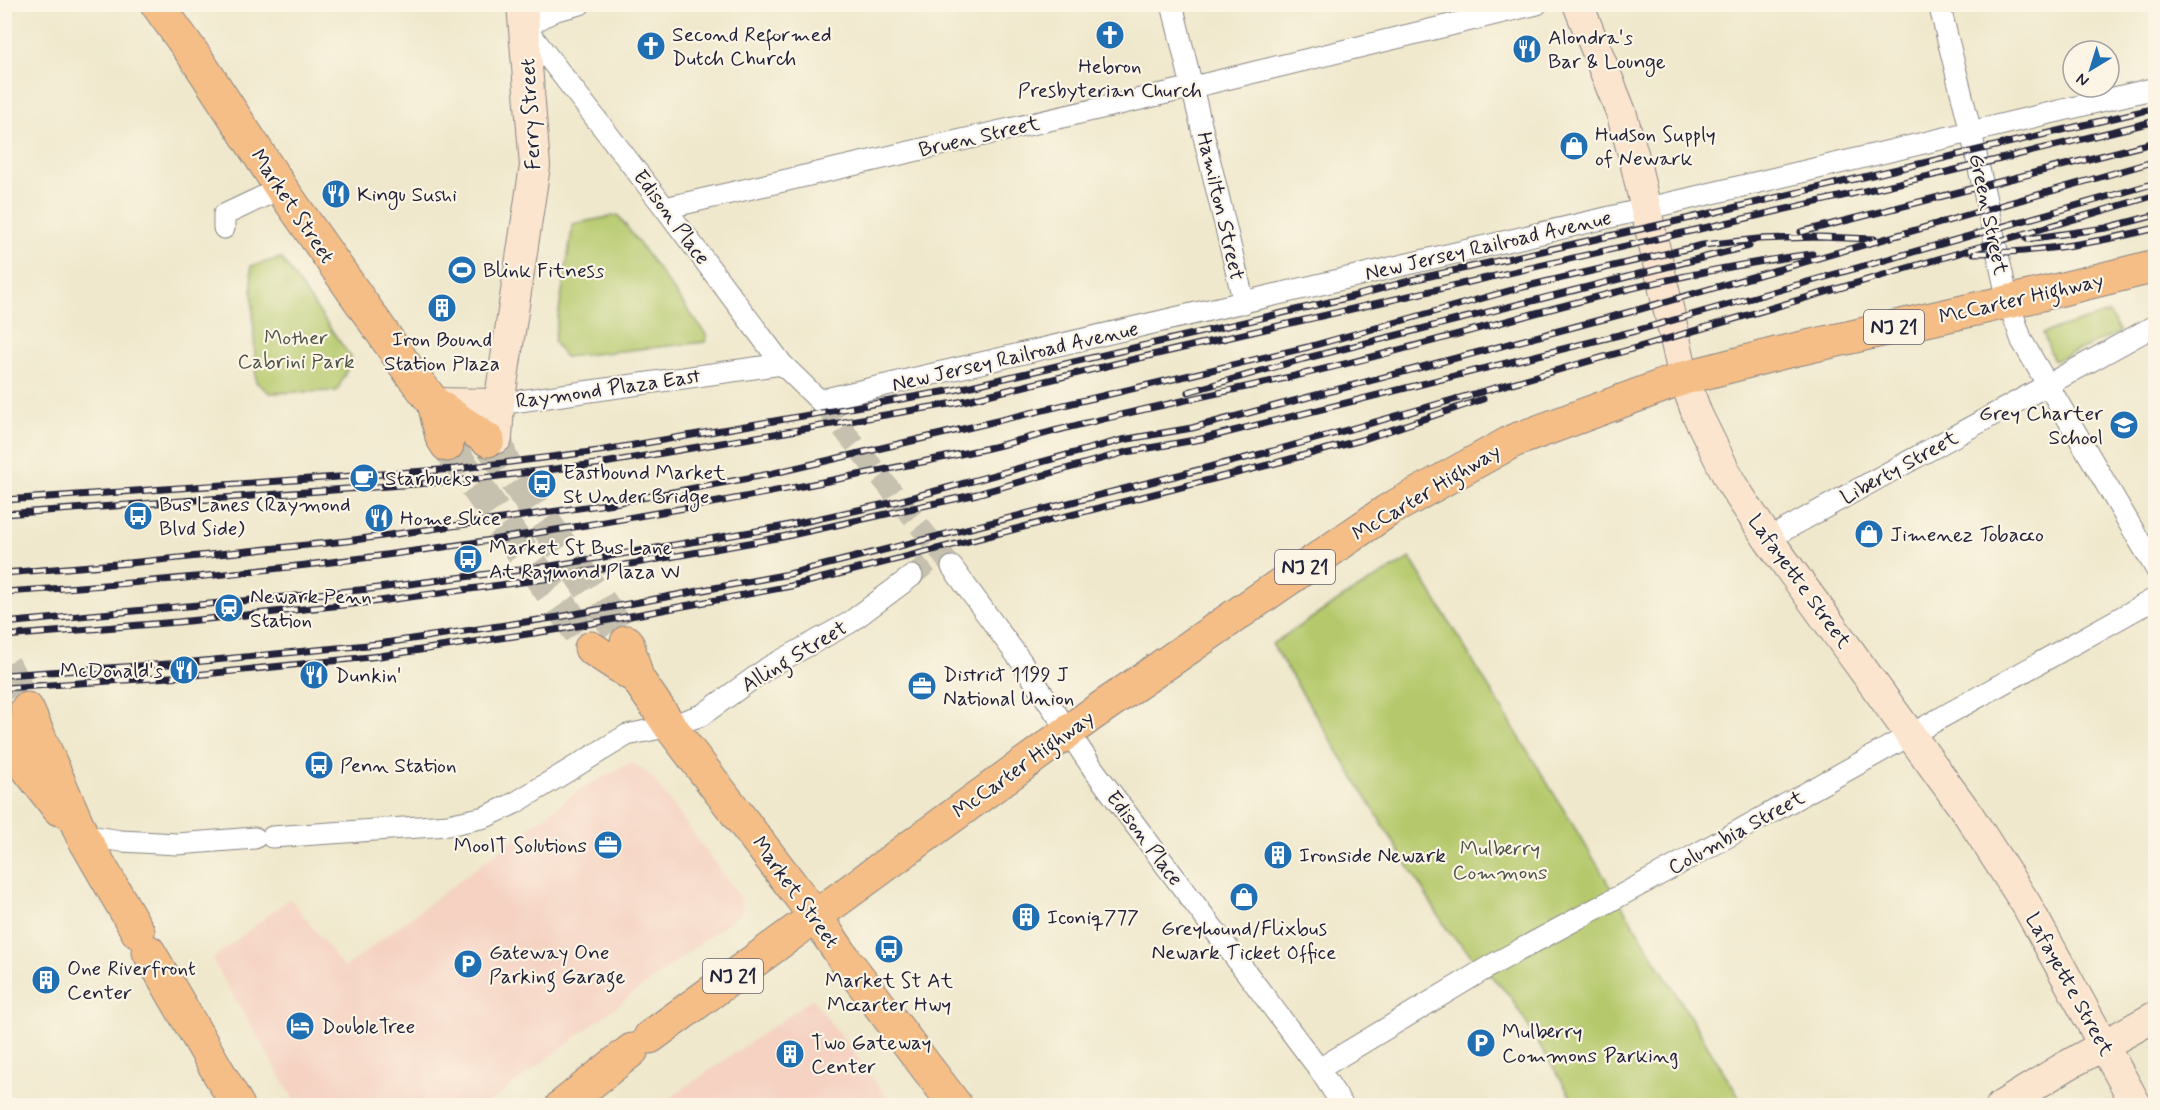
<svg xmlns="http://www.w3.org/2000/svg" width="2160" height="1110" viewBox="0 0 2160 1110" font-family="Mynerve,sans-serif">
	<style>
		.built { fill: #f5d2c2 }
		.green { fill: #b5c96c; stroke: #6c7654; stroke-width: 1.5 }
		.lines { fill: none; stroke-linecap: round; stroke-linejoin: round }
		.street-tunnel { stroke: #c6c0af; stroke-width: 21; stroke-dasharray: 21 10; stroke-linecap: butt }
		.secondary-tunnel { stroke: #c6c0af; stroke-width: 30; stroke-dasharray: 30 15; stroke-linecap: butt }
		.primary-tunnel { stroke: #c6c0af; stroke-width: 33; stroke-dasharray: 33 16; stroke-linecap: butt }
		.street-casing { stroke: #888584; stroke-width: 23 }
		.secondary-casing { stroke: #888584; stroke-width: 32 }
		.primary-casing { stroke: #888584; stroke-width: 35 }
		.street { stroke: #fff; stroke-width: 21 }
		.secondary { stroke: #fbe5cf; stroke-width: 30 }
		.primary { stroke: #f6be87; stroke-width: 33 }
		.rail-casing { stroke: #22223b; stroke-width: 7 }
		.rail { stroke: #fcf5e5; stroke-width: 4.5; stroke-dasharray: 14; stroke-linecap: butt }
		.labels { text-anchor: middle; stroke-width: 4.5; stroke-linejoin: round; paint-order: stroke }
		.shield { fill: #fcf5e5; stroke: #63616e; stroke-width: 1.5 }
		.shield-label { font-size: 20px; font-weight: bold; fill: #22223b }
		.poi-label { font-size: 21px; fill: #22223b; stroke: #fcf5e5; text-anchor: start }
		.street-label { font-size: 21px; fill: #22223b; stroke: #fcf5e5 }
		.park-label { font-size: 21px; fill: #4e544a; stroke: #fcf5e5 }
	</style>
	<rect width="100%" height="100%" fill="#fcf5e5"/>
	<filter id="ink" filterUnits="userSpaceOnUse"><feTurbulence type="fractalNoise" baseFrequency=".0167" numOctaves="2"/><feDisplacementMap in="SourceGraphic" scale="12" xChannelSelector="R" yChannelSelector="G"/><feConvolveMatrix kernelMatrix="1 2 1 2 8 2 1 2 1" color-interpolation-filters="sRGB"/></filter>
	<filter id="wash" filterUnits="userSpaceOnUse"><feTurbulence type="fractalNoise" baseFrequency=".008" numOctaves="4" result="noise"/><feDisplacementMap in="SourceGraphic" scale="24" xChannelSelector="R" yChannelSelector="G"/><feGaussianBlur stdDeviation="1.35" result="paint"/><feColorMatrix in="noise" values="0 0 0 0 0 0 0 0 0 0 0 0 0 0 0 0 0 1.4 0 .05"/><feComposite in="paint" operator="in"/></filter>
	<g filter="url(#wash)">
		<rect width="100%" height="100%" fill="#efe8cc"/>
		<!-- built -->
		<path class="built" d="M632,762L652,777L741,899L742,912L486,1105H297L212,959L290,898L344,968L583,787Z
			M812,998L893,1105H660L812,999Z"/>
		<!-- green -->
		<path class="green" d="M618,215L707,336L705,342L565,357L554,342L573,224Z
			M281,258L352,359L337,391L270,393L256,382L251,266Z
			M2109,313L2120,332L2054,361L2043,333Z
			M1410,558L1744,1105H1576L1510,996L1448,931L1272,644L1344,597Z"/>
	</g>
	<g filter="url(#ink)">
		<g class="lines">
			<!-- street-tunnel -->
			<path class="street-tunnel" d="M823,404L952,567
				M912,576L941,553"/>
			<!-- secondary-tunnel -->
			<path class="secondary-tunnel" d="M497,438L503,459"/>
			<!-- primary-tunnel -->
			<path class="primary-tunnel" d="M488,440L627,642
				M447,445L591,648
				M4,665L27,709"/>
			<!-- street casing -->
			<g class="street-casing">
				<path id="street" d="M580,4L556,10L525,27L665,208L782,364L823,404
					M1172,4L1244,303
					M1939,4L1971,132L2008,301L2022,341L2156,569
					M665,208L1193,87L1537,4
					M224,228V215L281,188
					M821,400L1645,209L2156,88
					M499,404L782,364
					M1768,539L2156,325
					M952,567L1021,661L1094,770L1319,1069L1343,1106
					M82,835L121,841L177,844L255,838
					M272,837L448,825L485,817L515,803L627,735L670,726L702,715L769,667L849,623L912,576
					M1319,1069L1490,966L1677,865L2156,598"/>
			</g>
			<!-- secondary casing -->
			<g class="secondary-casing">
				<path id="secondary" d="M1578,4L1621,112L1634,157L1684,378L1697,414L1731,483L1768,539L1968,814L2026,904L2137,1106
					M434,403L499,404
					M497,438L499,404L535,166L522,4
					M2001,1106L2066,1066L2156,1016"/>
			</g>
			<!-- primary casing -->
			<g class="primary-casing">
				<path id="primary" d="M157,4L198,61L281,188L412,375L434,403L488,440
					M434,403L442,437L447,445
					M627,642L637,678L670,726L815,916L846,961L956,1106
					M591,648L637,678
					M27,709L82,835L138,932
					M4,731L18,756L59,809
					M149,952L238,1106
					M650,1037L1091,715L1387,511L1513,441L1684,378L1780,353L2042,294L2156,266
					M562,1106L632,1050"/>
			</g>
			<!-- street -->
			<use href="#street" class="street"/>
			<!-- secondary -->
			<use href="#secondary" class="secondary"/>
			<!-- primary -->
			<use href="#primary" class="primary"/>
			<!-- rail casing -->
			<g class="rail-casing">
				<path id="rail" d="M1801,232L2156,142
					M2027,239L2106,228L2156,215
					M1974,253C2035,253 2096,243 2156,228
					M1188,392L1303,359L1749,246
					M4,500L455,469L599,451L954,390L1355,296L1412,280L1686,219L2156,108
					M4,514L457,481L604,463L955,403L1135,359L1947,172L2156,121
					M4,573L129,563L347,541L614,503L770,474L963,429L1308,347L1519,288L1703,245L1758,239L1820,237L1874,239
					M4,592C335,573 660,518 984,449C1020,441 1055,430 1091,422C1160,405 1230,391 1299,375C1470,336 1637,276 1812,254
					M4,623L370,589L551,566L780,527L899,501L1122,440L1192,428L1630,312L2156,161
					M4,636L178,622L372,602L552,578L782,537L977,494L1126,452L1201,439L1635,331L2156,183
					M4,675L183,663L378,644L559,617L789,574L1273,451L1639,347L2156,195
					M4,688L185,676L380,656L561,629L791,586L1272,464L1361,440L1483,399"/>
			</g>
			<!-- rail -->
			<use href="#rail" class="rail"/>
		</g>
	</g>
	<!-- icons -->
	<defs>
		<g id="church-disc" transform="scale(1.5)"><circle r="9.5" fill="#1f6fb2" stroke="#fcf5e5"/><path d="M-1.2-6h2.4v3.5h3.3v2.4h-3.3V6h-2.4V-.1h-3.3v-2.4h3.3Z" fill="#fff"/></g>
		<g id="restaurant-disc" transform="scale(1.5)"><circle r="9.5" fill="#1f6fb2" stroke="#fcf5e5"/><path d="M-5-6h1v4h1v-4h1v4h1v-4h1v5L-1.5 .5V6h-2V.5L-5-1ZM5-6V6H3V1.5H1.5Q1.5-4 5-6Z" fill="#fff"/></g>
		<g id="shop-disc" transform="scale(1.5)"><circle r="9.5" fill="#1f6fb2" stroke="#fcf5e5"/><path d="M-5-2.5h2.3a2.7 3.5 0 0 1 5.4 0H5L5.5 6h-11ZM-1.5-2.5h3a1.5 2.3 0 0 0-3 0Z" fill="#fff"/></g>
		<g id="stadium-disc" transform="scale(1.5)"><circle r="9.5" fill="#1f6fb2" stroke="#fcf5e5"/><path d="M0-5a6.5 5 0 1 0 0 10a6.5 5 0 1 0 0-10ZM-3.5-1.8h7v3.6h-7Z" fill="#fff"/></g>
		<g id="building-disc" transform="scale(1.5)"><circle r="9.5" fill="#1f6fb2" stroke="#fcf5e5"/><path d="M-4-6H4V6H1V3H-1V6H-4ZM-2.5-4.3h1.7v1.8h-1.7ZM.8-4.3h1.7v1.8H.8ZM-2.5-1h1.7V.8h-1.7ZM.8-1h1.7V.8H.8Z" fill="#fff"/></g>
		<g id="school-disc" transform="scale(1.5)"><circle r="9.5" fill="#1f6fb2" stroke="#fcf5e5"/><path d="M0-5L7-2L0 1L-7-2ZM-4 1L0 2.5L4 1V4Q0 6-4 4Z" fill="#fff"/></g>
		<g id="cafe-disc" transform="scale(1.5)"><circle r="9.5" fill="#1f6fb2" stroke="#fcf5e5"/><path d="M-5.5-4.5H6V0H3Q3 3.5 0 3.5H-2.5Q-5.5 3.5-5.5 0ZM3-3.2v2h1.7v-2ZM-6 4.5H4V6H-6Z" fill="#fff"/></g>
		<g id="bus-disc" transform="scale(1.5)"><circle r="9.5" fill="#1f6fb2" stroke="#fcf5e5"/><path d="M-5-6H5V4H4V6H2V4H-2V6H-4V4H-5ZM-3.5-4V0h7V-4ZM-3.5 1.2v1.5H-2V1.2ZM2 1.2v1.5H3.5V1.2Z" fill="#fff"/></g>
		<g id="station-disc" transform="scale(1.5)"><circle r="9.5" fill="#1f6fb2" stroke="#fcf5e5"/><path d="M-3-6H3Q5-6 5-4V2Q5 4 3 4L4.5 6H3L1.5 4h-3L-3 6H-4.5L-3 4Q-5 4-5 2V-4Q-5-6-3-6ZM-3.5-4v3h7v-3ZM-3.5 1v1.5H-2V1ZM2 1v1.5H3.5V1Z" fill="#fff"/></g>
		<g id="office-disc" transform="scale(1.5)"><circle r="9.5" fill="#1f6fb2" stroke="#fcf5e5"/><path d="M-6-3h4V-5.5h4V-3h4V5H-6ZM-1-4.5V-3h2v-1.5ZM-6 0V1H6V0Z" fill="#fff"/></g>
		<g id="parking-disc" transform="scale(1.5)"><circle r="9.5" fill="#1f6fb2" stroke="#fcf5e5"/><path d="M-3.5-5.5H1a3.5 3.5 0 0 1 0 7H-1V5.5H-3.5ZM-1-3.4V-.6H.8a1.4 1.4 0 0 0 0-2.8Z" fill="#fff"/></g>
		<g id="hotel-disc" transform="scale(1.5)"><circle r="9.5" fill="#1f6fb2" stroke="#fcf5e5"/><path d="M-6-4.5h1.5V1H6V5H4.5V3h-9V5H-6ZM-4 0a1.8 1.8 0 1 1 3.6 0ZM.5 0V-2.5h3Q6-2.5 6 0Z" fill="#fff"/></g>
	</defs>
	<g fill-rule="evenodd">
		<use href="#church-disc" x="1110" y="35"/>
		<use href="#church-disc" x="651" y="46"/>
		<use href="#restaurant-disc" x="1527" y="49"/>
		<use href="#shop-disc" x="1574" y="146"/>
		<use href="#restaurant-disc" x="336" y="194"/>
		<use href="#stadium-disc" x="462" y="270"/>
		<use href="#building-disc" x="442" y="308"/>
		<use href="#school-disc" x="2124" y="425"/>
		<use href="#cafe-disc" x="364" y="478"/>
		<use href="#bus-disc" x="542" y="484"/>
		<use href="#bus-disc" x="138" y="516"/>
		<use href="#restaurant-disc" x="379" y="518"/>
		<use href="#shop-disc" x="1869" y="534"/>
		<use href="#bus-disc" x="468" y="559"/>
		<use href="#station-disc" x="229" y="608"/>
		<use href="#restaurant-disc" x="184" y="670"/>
		<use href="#restaurant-disc" x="314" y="675"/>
		<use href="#office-disc" x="922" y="686"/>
		<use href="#bus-disc" x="319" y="765"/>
		<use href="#office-disc" x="608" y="845"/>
		<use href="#building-disc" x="1278" y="855"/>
		<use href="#shop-disc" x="1244" y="897"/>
		<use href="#building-disc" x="1026" y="917"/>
		<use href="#bus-disc" x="889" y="949"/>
		<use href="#parking-disc" x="468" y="964"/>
		<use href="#building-disc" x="46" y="980"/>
		<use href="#hotel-disc" x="300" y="1026"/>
		<use href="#parking-disc" x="1481" y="1043"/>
		<use href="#building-disc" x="790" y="1054"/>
	</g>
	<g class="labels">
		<!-- shield labels -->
		<g class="shield">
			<rect x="1864" y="310" width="60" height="34" rx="4.5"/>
			<rect x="1275" y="550" width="60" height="34" rx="4.5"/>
			<rect x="703" y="959" width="60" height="34" rx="4.5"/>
		</g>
		<g class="shield-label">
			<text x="1894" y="334">NJ 21</text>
			<text x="1305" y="574">NJ 21</text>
			<text x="733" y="983">NJ 21</text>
		</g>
		<!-- poi labels -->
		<g class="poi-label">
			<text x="672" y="41">Second Reformed<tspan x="672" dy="24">Dutch Church</tspan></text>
			<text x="1548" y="44">Alondra's<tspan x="1548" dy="24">Bar &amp; Lounge</tspan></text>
			<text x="1110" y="73" text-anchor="middle">Hebron<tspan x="1110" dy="24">Presbyterian Church</tspan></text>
			<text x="1595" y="141">Hudson Supply<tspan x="1595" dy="24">of Newark</tspan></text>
			<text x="357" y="201">Kingu Sushi</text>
			<text x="483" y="277">Blink Fitness</text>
			<text x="442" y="346" text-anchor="middle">Iron Bound<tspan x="442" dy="24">Station Plaza</tspan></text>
			<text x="2103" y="420" text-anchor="end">Grey Charter<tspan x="2103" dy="24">School</tspan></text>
			<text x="563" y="479">Eastbound Market<tspan x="563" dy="24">St Under Bridge</tspan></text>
			<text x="385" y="485">Starbucks</text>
			<text x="159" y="511">Bus Lanes (Raymond<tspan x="159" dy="24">Blvd Side)</tspan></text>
			<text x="400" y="525">Home Slice</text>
			<text x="1890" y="541">Jimenez Tobacco</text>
			<text x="489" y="554">Market St Bus Lane<tspan x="489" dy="24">At Raymond Plaza W</tspan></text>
			<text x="250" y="603">Newark Penn<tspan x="250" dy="24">Station</tspan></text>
			<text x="163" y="677" text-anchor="end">McDonald's</text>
			<text x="943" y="681">District 1199 J<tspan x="943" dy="24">National Union</tspan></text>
			<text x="335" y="682">Dunkin'</text>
			<text x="340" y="772">Penn Station</text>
			<text x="587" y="852" text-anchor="end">MooIT Solutions</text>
			<text x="1299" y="862">Ironside Newark</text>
			<text x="1047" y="924">Iconiq777</text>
			<text x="1244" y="935" text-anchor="middle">Greyhound/Flixbus<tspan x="1244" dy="24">Newark Ticket Office</tspan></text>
			<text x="489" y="959">Gateway One<tspan x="489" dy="24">Parking Garage</tspan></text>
			<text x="67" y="975">One Riverfront<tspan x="67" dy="24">Center</tspan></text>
			<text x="889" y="987" text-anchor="middle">Market St At<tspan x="889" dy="24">Mccarter Hwy</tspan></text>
			<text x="321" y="1033">DoubleTree</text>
			<text x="1502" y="1038">Mulberry<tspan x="1502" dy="24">Commons Parking</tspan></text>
			<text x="811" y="1049">Two Gateway<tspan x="811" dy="24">Center</tspan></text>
		</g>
		<!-- street labels -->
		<g class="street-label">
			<text transform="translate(530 114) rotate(-93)" y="7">Ferry Street</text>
			<text transform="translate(979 136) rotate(-13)" y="7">Bruen Street</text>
			<text transform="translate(293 206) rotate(56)" y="7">Market Street</text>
			<text transform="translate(1221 206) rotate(77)" y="7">Hamilton Street</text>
			<text transform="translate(1989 214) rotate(78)" y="7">Green Street</text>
			<text transform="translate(672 217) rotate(53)" y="7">Edison Place</text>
			<text transform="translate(1488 245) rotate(-13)" y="7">New Jersey Railroad Avenue</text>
			<text transform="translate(2021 298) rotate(-13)" y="7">McCarter Highway</text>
			<text transform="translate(1015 356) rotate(-13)" y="7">New Jersey Railroad Avenue</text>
			<text transform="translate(608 388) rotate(-8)" y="7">Raymond Plaza East</text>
			<text transform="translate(1899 467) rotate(-29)" y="7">Liberty Street</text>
			<text transform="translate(1426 492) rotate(-31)" y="7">McCarter Highway</text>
			<text transform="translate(1800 581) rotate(54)" y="7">Lafayette Street</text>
			<text transform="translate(794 656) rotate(-31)" y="7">Alling Street</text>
			<text transform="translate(1023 764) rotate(-36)" y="7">McCarter Highway</text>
			<text transform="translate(1736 832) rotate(-29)" y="7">Columbia Street</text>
			<text transform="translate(1145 838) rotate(53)" y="7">Edison Place</text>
			<text transform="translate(796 892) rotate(54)" y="7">Market Street</text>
			<text transform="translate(2070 984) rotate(61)" y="7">Lafayette Street</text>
		</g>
		<!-- park labels -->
		<g class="park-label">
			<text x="296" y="344">Mother<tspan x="296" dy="24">Cabrini Park</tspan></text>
			<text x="1500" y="855">Mulberry<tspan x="1500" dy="24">Commons</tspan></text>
		</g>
	</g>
	<!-- margin -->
	<rect width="2160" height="1110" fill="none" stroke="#fcf5e5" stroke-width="24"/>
	<!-- north arrow -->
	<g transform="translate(2091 69) rotate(218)"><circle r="28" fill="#fcf5e5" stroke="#a5a1a1" stroke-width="1.5"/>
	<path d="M0-4.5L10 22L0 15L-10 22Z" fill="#1f6fb2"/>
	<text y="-9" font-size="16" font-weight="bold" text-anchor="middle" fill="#22223b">N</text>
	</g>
</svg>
